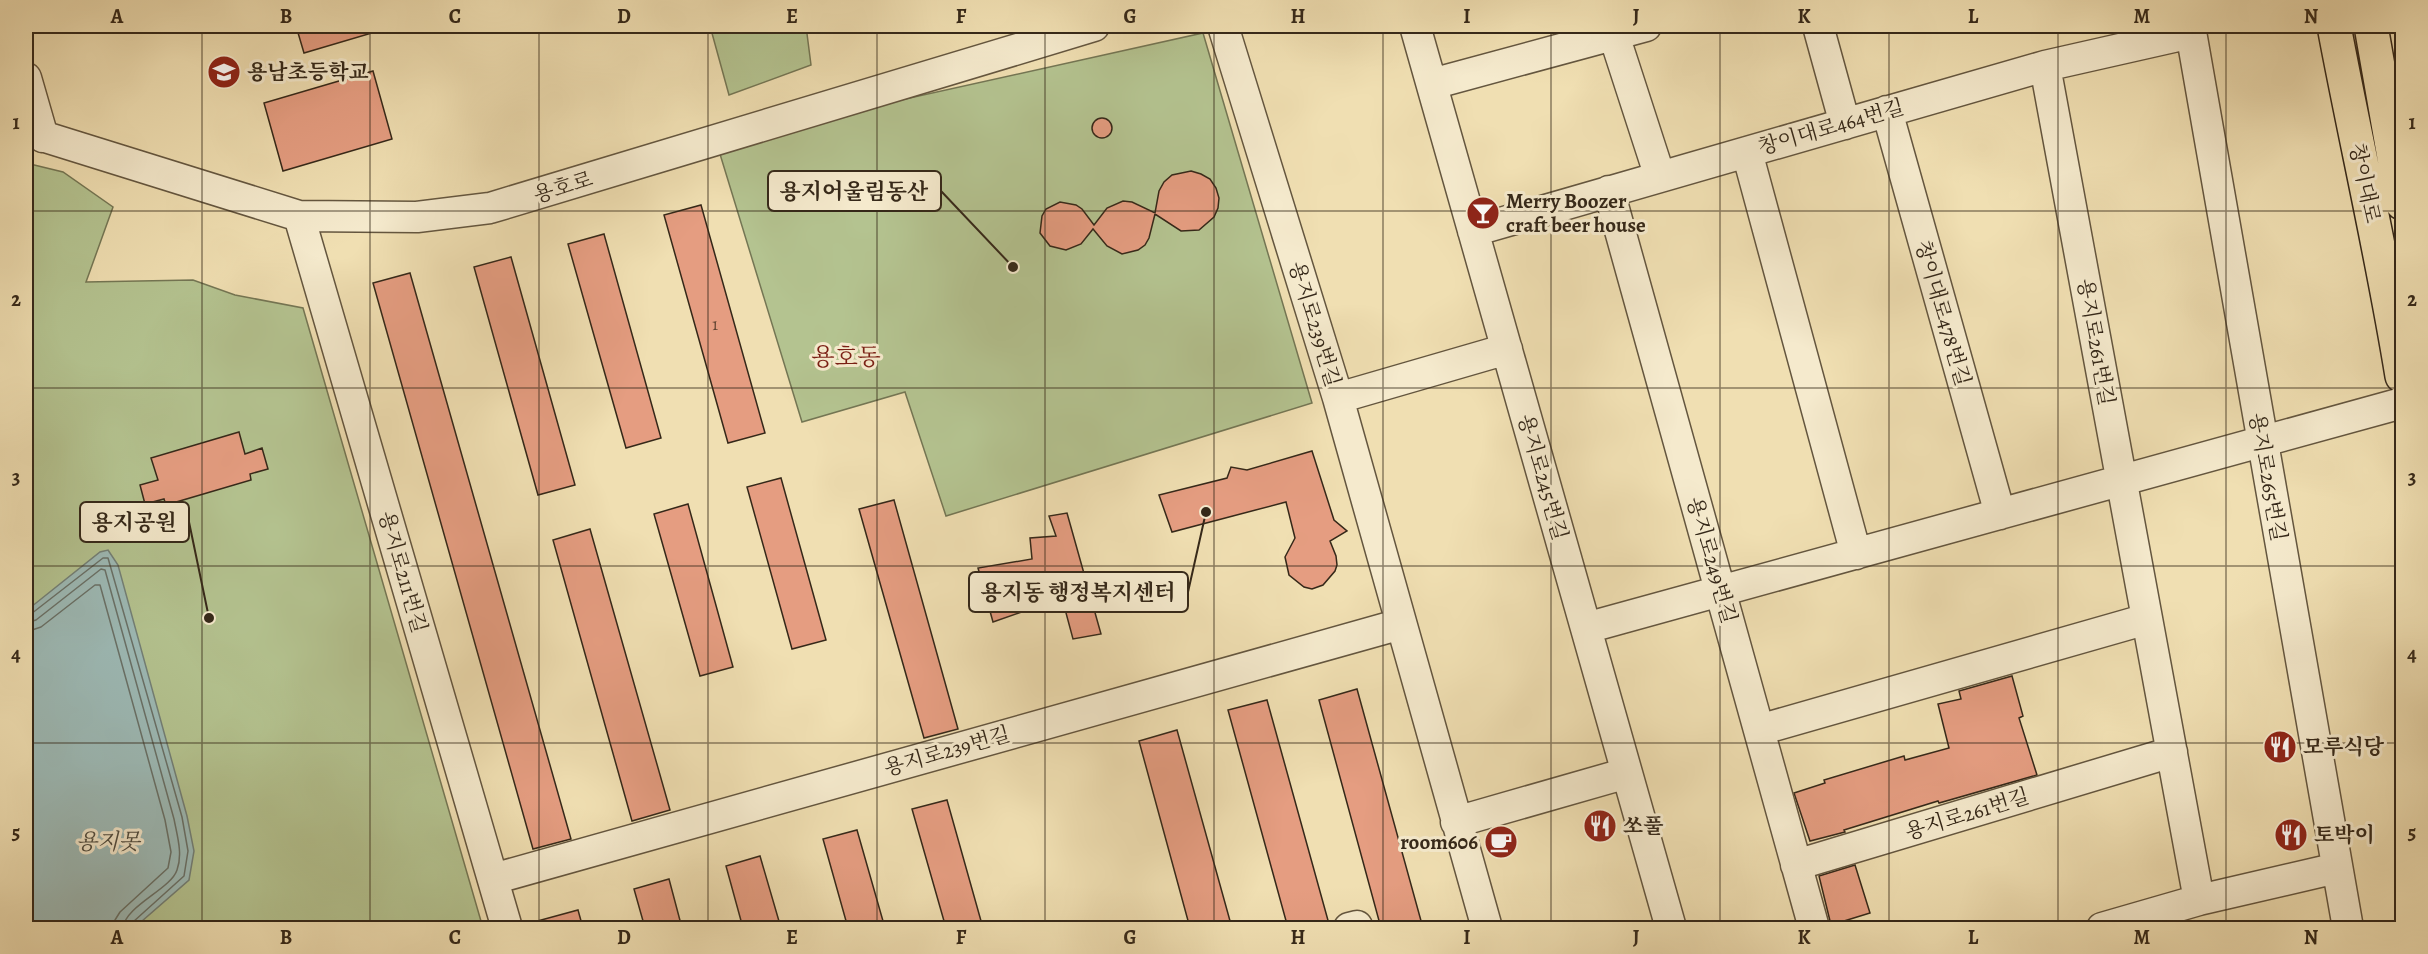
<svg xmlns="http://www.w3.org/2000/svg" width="2428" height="954" viewBox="0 0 2428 954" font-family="Alegreya,'Noto Serif KR',serif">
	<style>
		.green { fill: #b4c390; stroke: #747654; stroke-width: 1.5 }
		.water { fill: #9dbab6; stroke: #738077; stroke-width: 1.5 }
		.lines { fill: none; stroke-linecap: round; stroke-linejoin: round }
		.shore { stroke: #697168; stroke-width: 1.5 }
		.building { fill: #e59d81; stroke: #352819; stroke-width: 1.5 }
		.minor-casing { stroke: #64563f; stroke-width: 33 }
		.major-casing { stroke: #352819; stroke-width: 36 }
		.minor { stroke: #f5eacd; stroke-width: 30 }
		.major { stroke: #f0dfb2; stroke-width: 33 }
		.grid { fill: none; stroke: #352819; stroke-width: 1.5; stroke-opacity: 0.55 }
		.labels { text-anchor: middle; stroke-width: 6; stroke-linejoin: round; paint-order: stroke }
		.number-label { font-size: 18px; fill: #614533 }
		.poi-label { font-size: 21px; font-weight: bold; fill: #352819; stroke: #f5eacd; text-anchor: start }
		.street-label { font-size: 21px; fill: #352819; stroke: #f5eacd }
		.water-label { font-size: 22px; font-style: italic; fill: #4f4c40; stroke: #f5eacd }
		.quarter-label { font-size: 24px; fill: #7a1f14; stroke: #f5eacd }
		.leader { fill: none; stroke: #352819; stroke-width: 2 }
		.callout-dot { fill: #352819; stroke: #f5eacd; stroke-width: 2 }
		.callout { fill: #f5eacd; stroke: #352819; stroke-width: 2 }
		.callout-label { font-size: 22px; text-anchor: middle; font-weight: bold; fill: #352819 }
		.neatline { fill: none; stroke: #352819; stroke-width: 2 }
		.grid-label { font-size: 20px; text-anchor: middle; font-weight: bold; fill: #352819 }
	</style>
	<rect width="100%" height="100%" fill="#f0dfb2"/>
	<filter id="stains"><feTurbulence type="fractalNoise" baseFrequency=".00333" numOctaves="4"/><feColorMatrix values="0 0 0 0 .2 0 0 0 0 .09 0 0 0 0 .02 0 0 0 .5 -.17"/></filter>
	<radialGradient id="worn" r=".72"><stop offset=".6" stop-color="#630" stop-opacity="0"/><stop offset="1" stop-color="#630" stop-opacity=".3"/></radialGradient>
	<!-- green -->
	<path class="green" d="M710,26H806L811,65L729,95Z
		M1203,33L1312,403L946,516L905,392L802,422L716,141Z
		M26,163L63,172L113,207L86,282L193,280L235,295L303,308L483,928H26Z"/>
	<!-- water -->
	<path class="water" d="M108,550L118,565L187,816L194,851L189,880L134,928H26V611L100,552Z"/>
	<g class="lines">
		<!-- shore -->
		<path class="shore" d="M26,615L31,614L103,558H108L182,817L188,851L184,876L133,922L131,928
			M26,623L36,620L101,569L105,570L174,819C177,835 183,854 177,870C171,889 125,906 123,928
			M26,632L41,627L95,585H100L165,820L171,852L168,868L120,912L115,920L114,928"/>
	</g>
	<!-- building -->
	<path class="building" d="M296,26H382V30L304,53Z
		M373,71L392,139L283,171L264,103Z
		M1092 128a10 10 0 1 1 20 0a10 10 0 1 1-20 0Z
		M1191,171L1201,174L1210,179L1216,188L1219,198L1218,208L1214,217L1199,230L1181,231L1155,214L1149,238L1145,245L1138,250L1122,254L1107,246L1093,229L1081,244L1066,250L1050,246L1040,233L1042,216L1046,209L1060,202L1076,205L1082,209L1094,225L1107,208L1123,201L1132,202L1155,213L1159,191L1164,182L1172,175Z
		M701,205L765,433L728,443L664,215Z
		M604,234L661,438L626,448L568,244Z
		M511,257L575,485L538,495L474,267Z
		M410,273L571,839L533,849L373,283Z
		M239,432L245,454L262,448L268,469L250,474L251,480L166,505L164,499L145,504L140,485L158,480L151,458Z
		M1312,451L1334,520L1347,531L1330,541L1336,556L1337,565L1335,571L1323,585L1312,589L1304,587L1289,575L1285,557L1295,538L1286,502L1172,532L1159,495L1227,478L1231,467L1247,470Z
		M781,478L826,640L792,649L747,487Z
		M894,500L958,729L924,738L859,509Z
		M688,504L733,667L700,676L654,514Z
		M1067,513L1101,634L1073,639L1062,598L993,622L978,568L1032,559L1030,538L1056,536L1049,516Z
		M590,529L670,810L632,821L553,540Z
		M2012,676L2023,716L2019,718L2037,775L1939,803L1938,801L1844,830L1845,832L1810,841L1794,793L1825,783L1824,780L1904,756L1905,760L1949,748L1938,704L1961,699L1959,691Z
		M1357,689L1423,928H1381L1319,700Z
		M1267,700L1329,924L1314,928H1288L1228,710Z
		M1177,730L1232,928H1190L1139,741Z
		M947,800L983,928H946L912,809Z
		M857,830L885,928H848L823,839Z
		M760,856L781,928H743L726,866Z
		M1855,865L1870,913L1831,925L1819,876Z
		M669,879L682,928H645L634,889Z
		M578,910L583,928H531L530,923Z"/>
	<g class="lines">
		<!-- minor casing -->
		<g class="minor-casing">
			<path id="minor" d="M1223,26L1338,398L1487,928
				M1415,26L1671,928
				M1611,26L1660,177
				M1818,26L1845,124
				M2190,26L2348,928
				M2045,66L2199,900
				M26,78L43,137
				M1432,84L1646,26
				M1887,111L2000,514
				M26,131L299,216L417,217L490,208L1094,26
				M1747,152L1856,554
				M1609,191L1814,928
				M299,216L507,928
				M1473,231L2045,66L2191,33
				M1338,398L1507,349
				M1586,628L2402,403
				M1759,730L2147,619
				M1456,822L1627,773
				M1796,865L2172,752
				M493,879L1401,624
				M1349,928L1357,926
				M2102,928L2199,900L2337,868"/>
		</g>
		<!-- major casing -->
		<g class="major-casing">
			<path id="major" d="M2334,26C2356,143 2383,258 2402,376
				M2371,26L2402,203"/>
		</g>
		<!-- minor -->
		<use href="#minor" class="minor"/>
		<!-- major -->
		<use href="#major" class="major"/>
	</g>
	<!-- grid -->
	<path class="grid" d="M202,26V928M370,26V928M539,26V928M708,26V928M877,26V928M1045,26V928M1214,26V928M1383,26V928M1551,26V928M1720,26V928M1889,26V928M2058,26V928M2226,26V928M26,211H2402M26,388H2402M26,566H2402M26,743H2402"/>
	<!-- icons -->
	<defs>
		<g id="school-disc" transform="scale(1.725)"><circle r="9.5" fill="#8f2418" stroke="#f5eacd"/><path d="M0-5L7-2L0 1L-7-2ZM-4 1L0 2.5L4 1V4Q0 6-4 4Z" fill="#fff"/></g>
		<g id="bar-disc" transform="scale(1.725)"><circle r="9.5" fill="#8f2418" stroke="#f5eacd"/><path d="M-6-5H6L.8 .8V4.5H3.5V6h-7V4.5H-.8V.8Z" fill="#fff"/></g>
		<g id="restaurant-disc" transform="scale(1.725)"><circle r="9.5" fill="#8f2418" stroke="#f5eacd"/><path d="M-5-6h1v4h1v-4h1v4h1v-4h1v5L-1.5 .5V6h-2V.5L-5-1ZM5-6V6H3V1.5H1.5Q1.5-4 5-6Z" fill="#fff"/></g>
		<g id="cafe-disc" transform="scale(1.725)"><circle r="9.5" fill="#8f2418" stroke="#f5eacd"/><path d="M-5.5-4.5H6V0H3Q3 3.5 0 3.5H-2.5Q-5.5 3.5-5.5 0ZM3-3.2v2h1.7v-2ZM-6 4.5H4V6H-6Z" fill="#fff"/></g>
	</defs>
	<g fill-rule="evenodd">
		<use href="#school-disc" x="224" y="72"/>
		<use href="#bar-disc" x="1483" y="213"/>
		<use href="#restaurant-disc" x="2280" y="747"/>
		<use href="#restaurant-disc" x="1600" y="826"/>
		<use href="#restaurant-disc" x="2291" y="835"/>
		<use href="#cafe-disc" x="1501" y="842"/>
	</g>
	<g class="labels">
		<!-- number labels -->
		<g class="number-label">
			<text x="715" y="330">1</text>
		</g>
		<!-- poi labels -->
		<g class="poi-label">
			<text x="247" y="79">용남초등학교</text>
			<text x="1506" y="208">Merry Boozer<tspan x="1506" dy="24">craft beer house</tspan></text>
			<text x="2303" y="754">모루식당</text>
			<text x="1623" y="833">쏘풀</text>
			<text x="2314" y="842">토박이</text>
			<text x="1478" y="849" text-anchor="end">room606</text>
		</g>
		<!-- street labels -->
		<g class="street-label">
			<text transform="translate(1831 127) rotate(-16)" y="7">창이대로464번길</text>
			<text transform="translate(2365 183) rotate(78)" y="7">창이대로</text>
			<text transform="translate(563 187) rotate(-17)" y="7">용호로</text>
			<text transform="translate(1943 313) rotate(74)" y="7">창이대로478번길</text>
			<text transform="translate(1315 324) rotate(73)" y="7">용지로239번길</text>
			<text transform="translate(2096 342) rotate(80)" y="7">용지로261번길</text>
			<text transform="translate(1543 477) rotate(74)" y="7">용지로245번길</text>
			<text transform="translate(2268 477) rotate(80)" y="7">용지로265번길</text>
			<text transform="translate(1712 560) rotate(74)" y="7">용지로249번길</text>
			<text transform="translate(403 572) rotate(74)" y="7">용지로211번길</text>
			<text transform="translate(947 751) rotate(-16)" y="7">용지로239번길</text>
			<text transform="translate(1967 814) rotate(-17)" y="7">용지로261번길</text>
		</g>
		<!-- water labels -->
		<g class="water-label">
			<text x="108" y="849">용지못</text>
		</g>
		<!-- quarter labels -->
		<g class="quarter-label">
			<text x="846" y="365">용호동</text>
		</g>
	</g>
	<!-- callouts -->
	<path class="leader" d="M1013 267L941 191M209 618L189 522M1206 512L1188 592"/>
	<g class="callout-dot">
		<circle cx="1013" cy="267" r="6"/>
		<circle cx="209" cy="618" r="6"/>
		<circle cx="1206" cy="512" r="6"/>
	</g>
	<g class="callout">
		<rect x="768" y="171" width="173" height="40" rx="6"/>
		<rect x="80" y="502" width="109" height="40" rx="6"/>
		<rect x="969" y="572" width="219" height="40" rx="6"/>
	</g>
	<g class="callout-label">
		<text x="854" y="199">용지어울림동산</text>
		<text x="134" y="530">용지공원</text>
		<text x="1078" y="600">용지동 행정복지센터</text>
	</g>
	<!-- margin -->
	<rect width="2428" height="954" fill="none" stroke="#f0dfb2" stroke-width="66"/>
	<rect x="33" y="33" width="2362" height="888" class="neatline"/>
	<g class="grid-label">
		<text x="117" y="23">A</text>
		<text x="286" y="23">B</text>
		<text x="455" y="23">C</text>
		<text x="624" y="23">D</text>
		<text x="792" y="23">E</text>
		<text x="961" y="23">F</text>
		<text x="1130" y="23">G</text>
		<text x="1298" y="23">H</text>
		<text x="1467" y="23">I</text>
		<text x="1636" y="23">J</text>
		<text x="1804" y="23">K</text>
		<text x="1973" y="23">L</text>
		<text x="2142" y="23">M</text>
		<text x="2311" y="23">N</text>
		<text x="16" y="129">1</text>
		<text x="2412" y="129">1</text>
		<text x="16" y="306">2</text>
		<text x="2412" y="306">2</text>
		<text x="16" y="484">3</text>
		<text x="2412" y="484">3</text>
		<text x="16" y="661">4</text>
		<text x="2412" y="661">4</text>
		<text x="16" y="839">5</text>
		<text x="2412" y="839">5</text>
		<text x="117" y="944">A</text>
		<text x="286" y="944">B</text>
		<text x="455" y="944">C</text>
		<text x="624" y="944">D</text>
		<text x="792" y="944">E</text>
		<text x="961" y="944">F</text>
		<text x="1130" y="944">G</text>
		<text x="1298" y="944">H</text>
		<text x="1467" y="944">I</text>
		<text x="1636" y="944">J</text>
		<text x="1804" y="944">K</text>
		<text x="1973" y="944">L</text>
		<text x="2142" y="944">M</text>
		<text x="2311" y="944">N</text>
	</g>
	<rect width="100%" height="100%" filter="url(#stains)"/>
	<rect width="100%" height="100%" fill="url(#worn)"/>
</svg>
